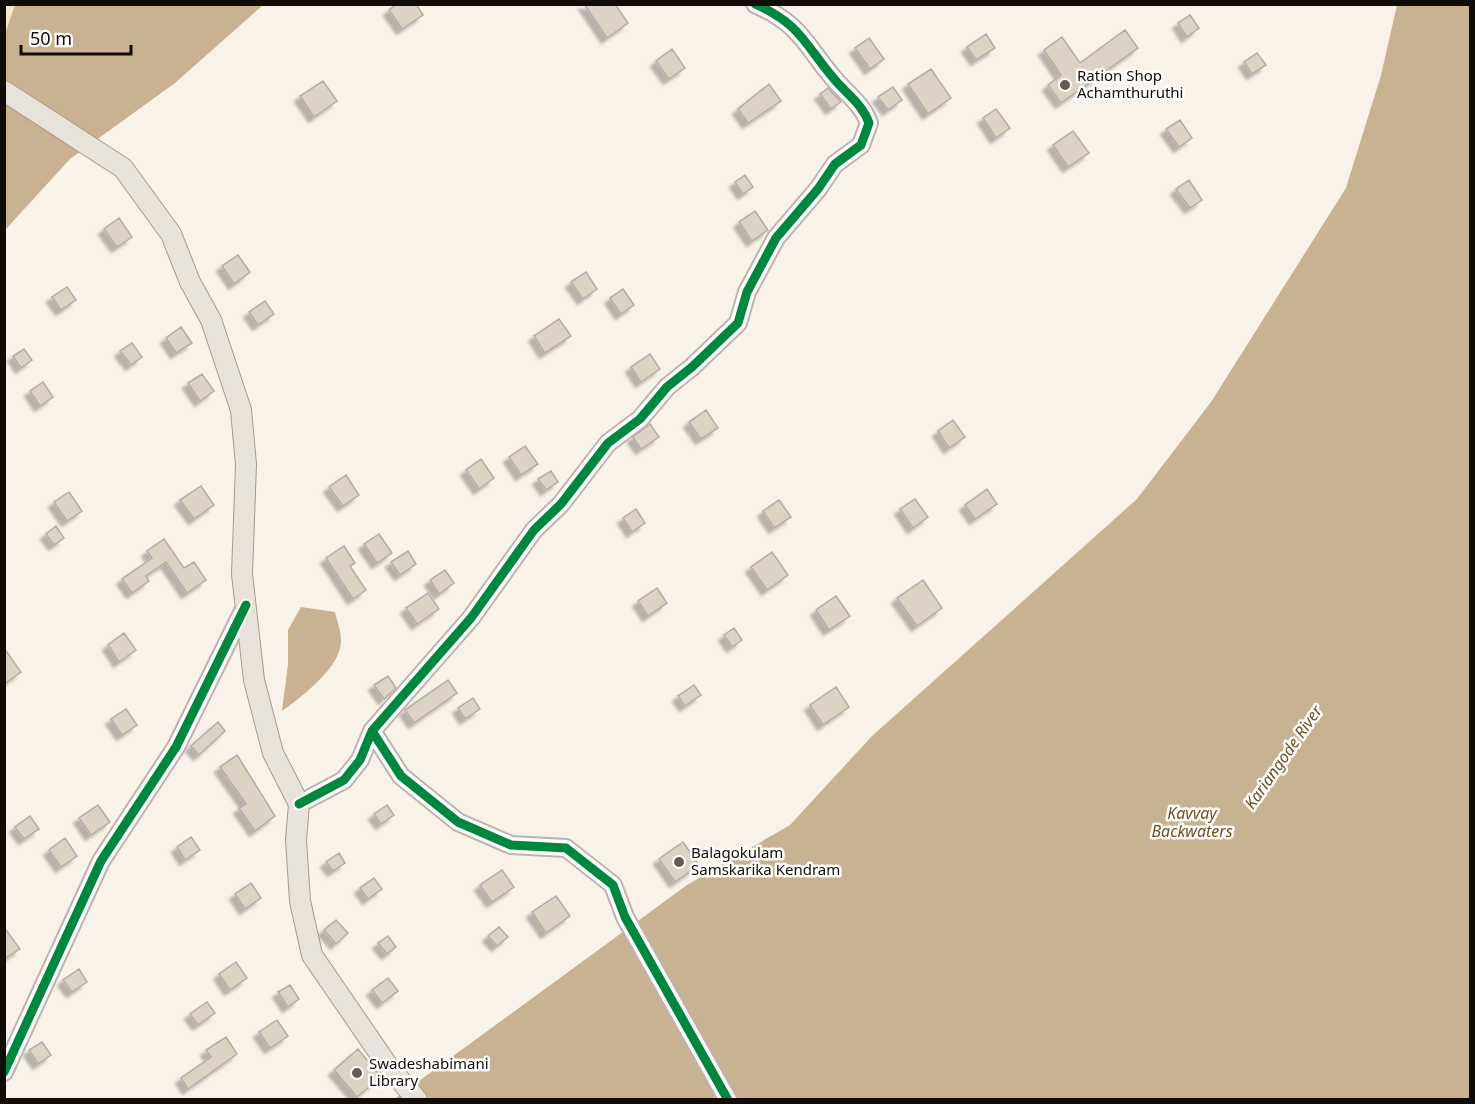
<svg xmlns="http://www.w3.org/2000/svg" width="1475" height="1104" viewBox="0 0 1475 1104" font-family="'Noto Sans',sans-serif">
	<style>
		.green { fill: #f8e5cb }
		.water { fill: #c9b291 }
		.building { fill: #dcd3c5; stroke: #b3ada5; stroke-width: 1.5; filter: url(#shadow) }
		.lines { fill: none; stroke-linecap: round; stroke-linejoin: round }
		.minor-casing { stroke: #bbb5ad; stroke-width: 20 }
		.major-casing { stroke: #a69b89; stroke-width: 22 }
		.minor { stroke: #fefdfc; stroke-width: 16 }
		.major { stroke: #e7e2da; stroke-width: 20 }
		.cycleway-casing { stroke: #fff; stroke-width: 13 }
		.cycleway { stroke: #00873e; stroke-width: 9 }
		.poi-dot { fill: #625c55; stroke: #fff; stroke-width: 2 }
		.labels { text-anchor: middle; stroke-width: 5; stroke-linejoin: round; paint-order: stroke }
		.poi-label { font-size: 15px; fill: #110c06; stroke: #fff; text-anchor: start }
		.water-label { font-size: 16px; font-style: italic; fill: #6f501d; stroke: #fff }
	</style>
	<defs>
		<filter id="shadow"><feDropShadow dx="-5.5" dy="5.5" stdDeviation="1.5" flood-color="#0004"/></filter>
	</defs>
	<rect width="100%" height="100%" fill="#f9f2e8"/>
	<!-- green -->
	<path class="green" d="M5,5H15L5,37Z"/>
	<!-- water -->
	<path class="water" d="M15,5H263L175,83L70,159L5,230L4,37Z
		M1397,5H1470V1099L393,1100L687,885L790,825L872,736L1137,499L1211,402L1346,188L1381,75Z
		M301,607L335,612C337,621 341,631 341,640C342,667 301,697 282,711L288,664V630Z"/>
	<!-- building -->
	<path class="building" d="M397,4H416L423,15L402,29L389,10Z
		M584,4H615L628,23L607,38Z
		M1190,15L1199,28L1187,37L1178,23Z
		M1125,30L1138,48L1061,103L1048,85L1061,75L1044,50L1062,37L1080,63Z
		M986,34L995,48L976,60L967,47Z
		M869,38L884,59L870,69L855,48Z
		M672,49L685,68L669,79L656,61Z
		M1257,53L1266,65L1252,74L1244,62Z
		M931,69L951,98L928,114L908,84Z
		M323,81L337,101L314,117L300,96Z
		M769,84L781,101L748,123L738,109Z
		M893,87L902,100L888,110L878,97Z
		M828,88L841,102L831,109L820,94Z
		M996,109L1010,128L996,138L983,118Z
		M1180,120L1192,138L1179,147L1166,129Z
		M1073,131L1089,153L1068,167L1053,145Z
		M745,175L753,187L743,194L735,182Z
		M1189,180L1202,200L1190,208L1176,189Z
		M755,211L768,230L752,241L739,222Z
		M119,218L132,237L117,247L104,229Z
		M238,255L250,272L234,284L222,266Z
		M586,272L597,289L583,299L571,282Z
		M67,287L76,300L61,310L52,297Z
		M623,289L634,305L621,314L610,298Z
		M265,301L274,314L258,325L249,312Z
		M559,319L571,336L545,353L534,336Z
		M181,327L192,343L176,353L166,338Z
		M132,343L142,357L131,365L120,351Z
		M24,349L32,360L21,368L13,356Z
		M650,354L660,369L641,382L631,367Z
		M202,374L214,391L200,401L188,383Z
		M43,382L53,397L40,406L30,391Z
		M706,410L718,428L701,439L689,422Z
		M953,420L965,437L949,448L938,431Z
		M650,424L659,437L641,449L633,437Z
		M525,446L538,464L521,475L509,457Z
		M481,459L494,478L479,489L466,470Z
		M551,471L558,482L546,490L538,479Z
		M346,475L359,495L343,506L329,487Z
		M201,486L214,505L194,519L180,500Z
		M987,489L997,504L975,519L965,505Z
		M69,492L82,511L67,521L54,502Z
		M915,499L928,517L913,528L900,509Z
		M779,500L791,517L774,528L763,511Z
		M636,509L645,523L632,532L623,518Z
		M56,526L64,538L54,545L46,534Z
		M379,534L392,553L377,563L364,544Z
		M164,539L184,568L194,562L206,580L187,593L166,562L146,576L149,581L132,593L122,579L152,558L147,551Z
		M344,546L355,563L350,566L366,590L353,599L326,558Z
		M408,551L416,564L400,575L391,562Z
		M772,552L788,575L767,590L751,567Z
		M445,570L454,583L439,594L430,580Z
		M923,580L942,608L917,626L897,598Z
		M657,588L667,603L648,616L638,601Z
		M428,593L439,609L417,624L406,608Z
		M836,596L850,616L829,630L816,610Z
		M734,628L742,640L732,647L724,635Z
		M124,633L136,650L119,662L108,645Z
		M4,648L21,672L4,684Z
		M388,676L396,688L384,699L374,685Z
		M448,680L457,693L414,723L405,710Z
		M694,685L701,695L685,706L678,696Z
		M836,687L849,707L823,725L810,705Z
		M473,698L480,709L465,719L458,708Z
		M126,709L137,725L122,735L111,719Z
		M218,722L225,731L199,755L191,746Z
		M237,755L275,816L255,831L239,808L246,804L220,767Z
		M98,805L110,822L91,835L79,818Z
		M387,805L394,815L381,824L374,814Z
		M30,816L39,829L24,839L15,827Z
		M191,837L200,850L185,860L177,847Z
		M65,838L77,856L61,867L49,850Z
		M683,842L699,865L675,882L659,859Z
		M339,853L345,863L333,871L326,862Z
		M502,870L514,887L492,902L480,885Z
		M374,878L382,889L368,899L360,888Z
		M251,883L261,898L245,909L235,894Z
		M556,896L570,916L546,933L532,912Z
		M336,920L348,933L336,944L324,930Z
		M4,927L20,949L4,959Z
		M499,927L508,937L497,946L488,936Z
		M388,936L396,947L387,954L378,943Z
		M236,962L247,978L230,990L219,974Z
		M79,969L87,982L72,992L63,980Z
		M388,978L398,991L382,1003L372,990Z
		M290,985L299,999L288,1007L278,992Z
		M207,1002L215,1013L198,1025L190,1014Z
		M277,1020L288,1036L270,1048L259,1032Z
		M226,1037L237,1054L188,1089L181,1078L211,1057L206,1050Z
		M42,1042L51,1055L38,1064L29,1050Z
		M358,1049L381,1077L357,1097L334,1070Z"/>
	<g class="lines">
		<!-- minor casing -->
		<g class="minor-casing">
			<path id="minor" d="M372,731L401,776L458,822L511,845L566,848L613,885L625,917L728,1100
				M299,804L344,780L360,760L372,731L471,618L534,530L561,504L608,443L640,419L667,387L692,367L738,323L747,292L776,238L818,189L835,164L861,145L869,123C862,104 848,95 835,80C804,44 802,25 755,4
				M4,1072L101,861L176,747L246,605"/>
		</g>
		<!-- major casing -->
		<g class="major-casing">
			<path id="major" d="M4,91L123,168L171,234L190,282L211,320L241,410L246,464L242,574L254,680L273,753L299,804L296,840L300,901L312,955L386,1063L417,1100"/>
		</g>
		<!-- minor -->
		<use href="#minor" class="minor"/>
		<!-- major -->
		<use href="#major" class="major"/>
		<!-- cycleway casing -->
		<g class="cycleway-casing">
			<path id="cycleway" d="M372,731L401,776L458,822L511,845L566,848L613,885L625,917L728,1100
				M299,804L344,780L360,760L372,731L471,618L534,530L561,504L608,443L640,419L667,387L692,367L738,323L747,292L776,238L818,189L835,164L861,145L869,123C862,104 848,95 835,80C804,44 802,25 755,4
				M4,1072L101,861L176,747L246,605"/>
		</g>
		<!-- cycleway -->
		<use href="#cycleway" class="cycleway"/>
	</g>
	<!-- markers -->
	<g class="poi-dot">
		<circle cx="1065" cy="85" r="6"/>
		<circle cx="679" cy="862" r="6"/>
		<circle cx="357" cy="1073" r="6"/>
	</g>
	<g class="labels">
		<!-- poi labels -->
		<g class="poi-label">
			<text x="1077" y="81">Ration Shop<tspan x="1077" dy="17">Achamthuruthi</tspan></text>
			<text x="691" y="858">Balagokulam<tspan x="691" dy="17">Samskarika Kendram</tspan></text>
			<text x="369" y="1069">Swadeshabimani<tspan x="369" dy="17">Library</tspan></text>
		</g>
		<!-- water labels -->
		<g class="water-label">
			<text transform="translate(1283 757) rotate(-55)" y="6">Kariangode River</text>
			<text x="1192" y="819">Kavvay<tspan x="1192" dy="18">Backwaters</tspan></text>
		</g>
	</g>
	<!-- border -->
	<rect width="1475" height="1104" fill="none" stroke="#110c06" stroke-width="12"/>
	<!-- scale -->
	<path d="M21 45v9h110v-9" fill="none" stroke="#110c06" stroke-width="3"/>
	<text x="30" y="45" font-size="18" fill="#110c06" stroke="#ffffff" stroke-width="4.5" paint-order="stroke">50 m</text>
</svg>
